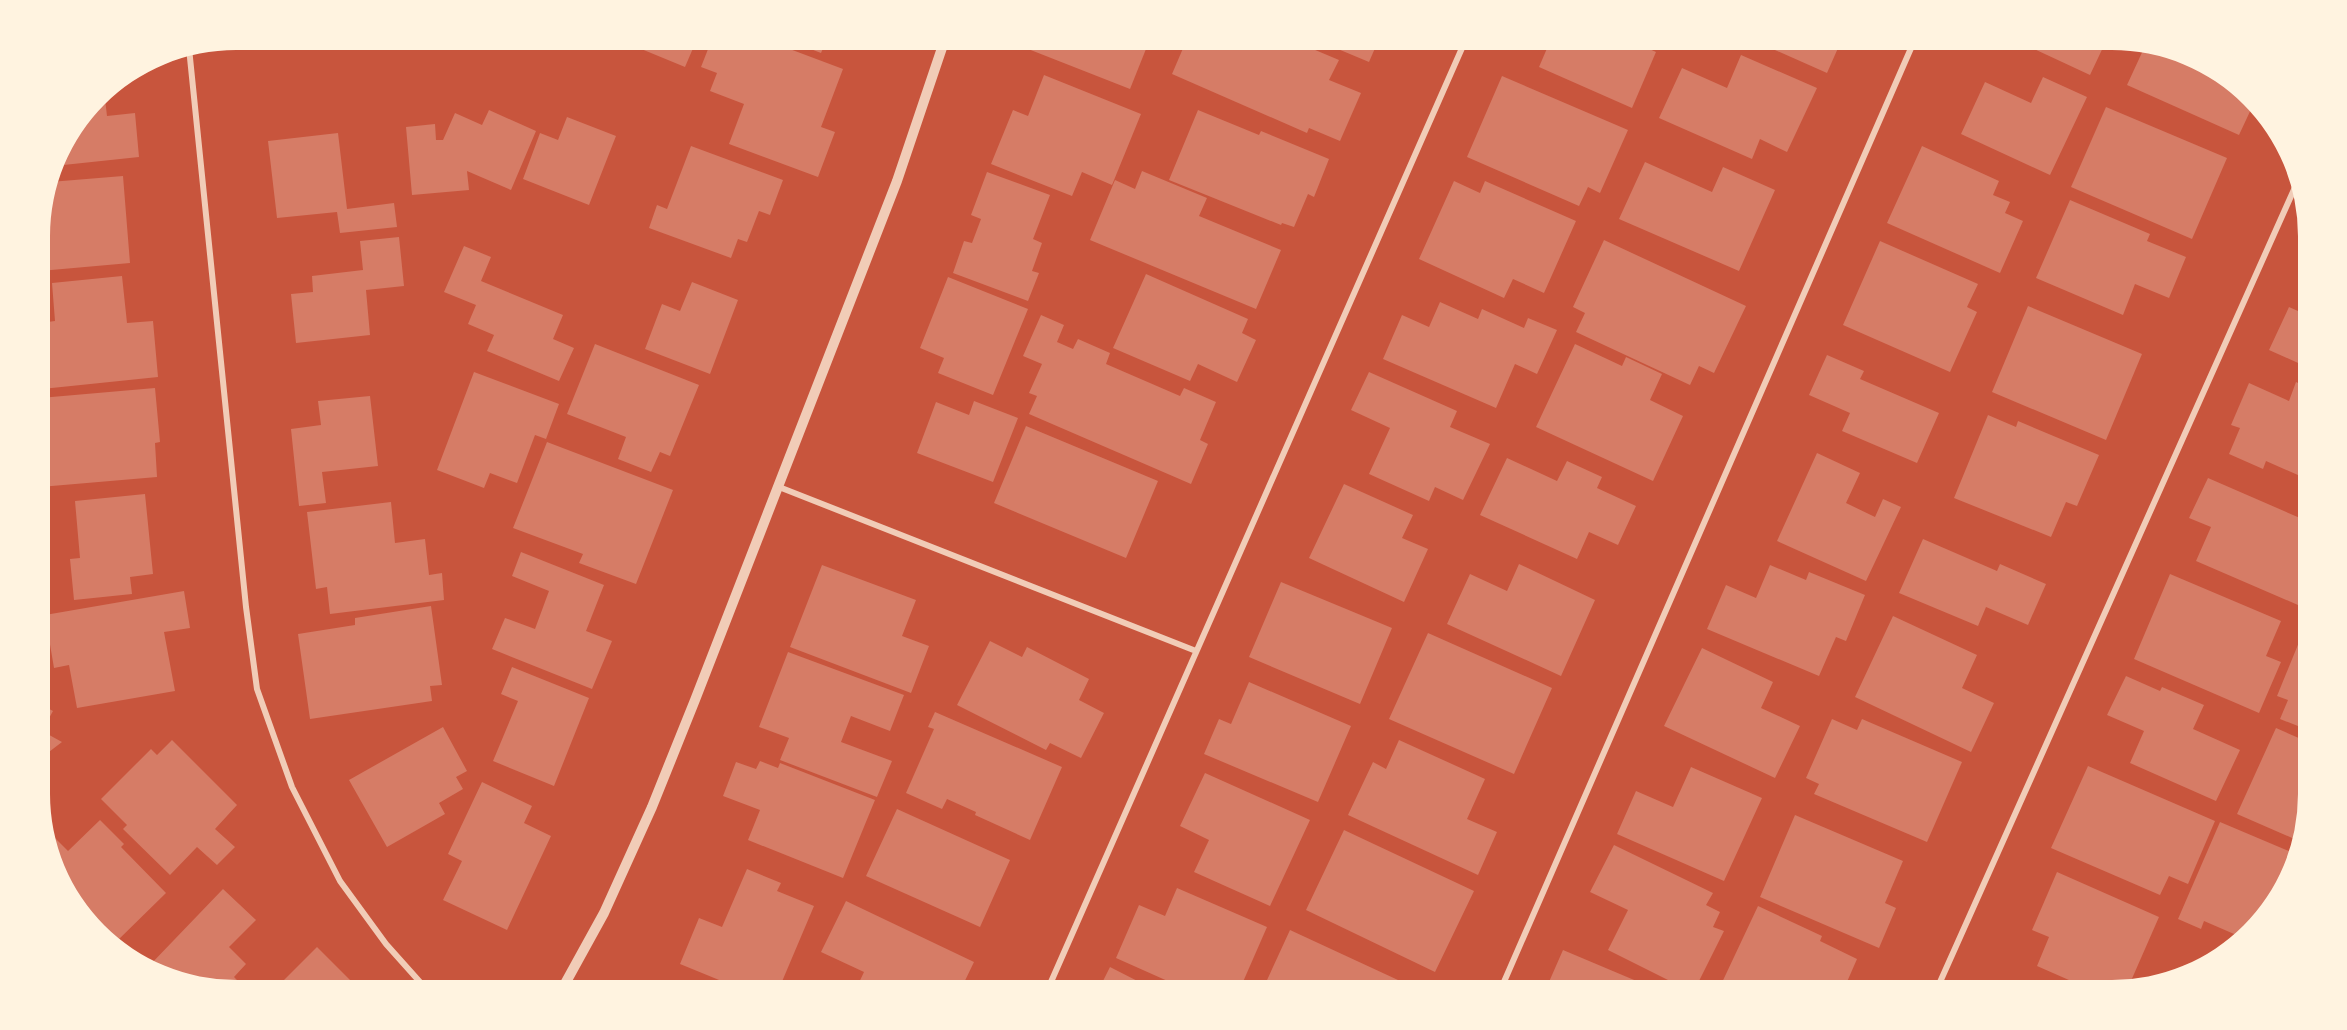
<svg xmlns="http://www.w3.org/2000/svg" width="2347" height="1030" viewBox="0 0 2347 1030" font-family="Roboto,sans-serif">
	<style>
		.building { fill: #d67c66 }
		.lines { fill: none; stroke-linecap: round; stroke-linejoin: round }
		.minor { stroke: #f1ccb7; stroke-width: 6 }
		.tertiary { stroke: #f1ccb7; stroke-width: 10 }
	</style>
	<rect width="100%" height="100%" fill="#c8553d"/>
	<!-- building -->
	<path class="building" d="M617,39H697L685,67Z
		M712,39H763L843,69L821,127L835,132L818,177L729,144L744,104L710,91L717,73L701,67Z
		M785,39H827L821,53Z
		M1015,39H1150L1130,89L1013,43Z
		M1187,39H1289L1339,60L1329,80L1361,93L1340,141L1309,128L1307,133L1172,74Z
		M1314,39H1379L1369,62Z
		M1551,39H1627L1656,52L1632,108L1539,67Z
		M1750,39H1842L1827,73Z
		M2013,39H2107L2090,75Z
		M2145,46L2186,54L2253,105L2239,135L2127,85Z
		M1741,55L1817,88L1787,152L1760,139L1752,159L1659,118L1682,68L1727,88Z
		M128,74L129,84L109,86Z
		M1044,75L1141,114L1112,185L1082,172L1072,196L991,164L1013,110L1028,116Z
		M1502,76L1628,130L1600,193L1588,187L1579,206L1467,157Z
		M2043,77L2087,97L2050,175L1961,134L1985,82L2031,103Z
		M104,90L107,116L135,113L139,157L54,166L59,149Z
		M2106,107L2227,158L2192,239L2071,187Z
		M489,110L536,131L511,190L467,171L469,190L412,195L406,127L435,124L436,140H443L455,113L482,125Z
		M1198,110L1259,135L1261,131L1329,159L1314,197L1308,194L1294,227L1282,223L1281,225L1169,180Z
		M567,117L616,136L589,205L523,179L540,133L558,140Z
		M338,133L347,209L394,203L397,227L340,233L337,212L277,218L268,141Z
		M691,146L783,180L770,215L759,211L747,242L738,239L731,258L649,228L657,205L667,209Z
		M1922,146L1999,181L1993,195L2010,202L2005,213L2023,221L2000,273L1887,223Z
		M1645,162L1712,192L1723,167L1775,190L1739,271L1619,219Z
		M1142,171L1207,198L1199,216L1281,250L1256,309L1090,240L1115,180L1135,189Z
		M987,172L1050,195L1033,239L1042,243L1032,271L1039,273L1028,301L953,273L964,241L972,243L981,219L971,215Z
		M123,176L130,263L40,271L39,222L50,182Z
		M1454,181L1480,193L1485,181L1576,221L1544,293L1513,279L1504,298L1419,259Z
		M2070,200L2150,234L2147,241L2186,257L2169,298L2135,284L2123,315L2036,278Z
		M399,237L404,286L366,290L370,335L296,343L291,294L313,292L312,276L363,270L360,241Z
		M1604,240L1746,306L1714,373L1699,366L1690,385L1576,332L1585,313L1573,307Z
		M1880,241L1978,284L1967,307L1977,312L1950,372L1843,325Z
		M464,246L491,257L481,281L563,315L553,339L574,348L559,381L487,351L494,335L468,324L476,305L444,292Z
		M1146,274L1248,319L1242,333L1256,340L1237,382L1198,364L1190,381L1113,348Z
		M122,276L127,323L153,321L158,377L42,389L40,323L55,321L52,283Z
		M948,277L1028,309L993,395L938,373L944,358L920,348Z
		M692,282L738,300L710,374L645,349L662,304L680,311Z
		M1440,302L1478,319L1482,309L1524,328L1528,318L1557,330L1537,374L1515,364L1496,408L1383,359L1402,315L1429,327Z
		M2028,306L2142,354L2106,440L1992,392Z
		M2289,307L2307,315V367L2269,350Z
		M1041,315L1064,325L1057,342L1073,349L1078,339L1110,353L1106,364L1180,396L1184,388L1216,402L1200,440L1208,444L1191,484L1029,414L1037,396L1029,393L1042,364L1023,356Z
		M595,344L699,385L670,456L660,452L651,472L618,459L626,437L567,414Z
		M1575,344L1622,366L1626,357L1662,374L1650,400L1683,416L1653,481L1536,427Z
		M1827,355L1864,371L1860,379L1939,413L1917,463L1842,431L1850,413L1809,395Z
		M474,372L559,404L546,439L535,435L517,483L490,473L484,488L437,470Z
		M1369,372L1457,411L1450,427L1490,444L1463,500L1435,487L1429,501L1369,474L1390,428L1351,410Z
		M2296,382L2307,387V479L2266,461L2263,469L2229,454L2240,428L2231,425L2249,383L2289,401Z
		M155,388L160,442L155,443L157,477L40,487V398Z
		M370,396L378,466L322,472L326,503L299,506L291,429L321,425L318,401Z
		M974,401L1018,418L993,482L917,453L936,402L969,415Z
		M1988,415L2016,427L2018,421L2099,455L2077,506L2066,502L2051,537L1954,498Z
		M1026,426L1158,481L1126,558L994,503Z
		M547,442L673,490L636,584L579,563L583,554L513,528Z
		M1817,453L1860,473L1846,503L1875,517L1883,499L1901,507L1866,581L1777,541Z
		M1507,458L1557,481L1567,461L1602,477L1597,488L1636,506L1618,545L1589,532L1577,559L1480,515Z
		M2208,478L2307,521L2306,567H2307V582L2298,605L2196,561L2211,527L2189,518Z
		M1344,484L1413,515L1402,538L1428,549L1404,602L1309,558Z
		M145,494L153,574L130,577L132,594L74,600L70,559L80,558L75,501Z
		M391,502L395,543L425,539L429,575L442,573L444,600L330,614L327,587L316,589L307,512Z
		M1923,539L1997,571L2000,564L2046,584L2028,625L1986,607L1978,626L1899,593Z
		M521,552L604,585L586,631L612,641L592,689L492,649L505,618L535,629L549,591L512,576Z
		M1519,564L1595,600L1561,676L1447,624L1470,574L1507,591Z
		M822,565L916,600L902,636L929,646L911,693L790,647Z
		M1770,565L1806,580L1809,572L1865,595L1846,641L1836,637L1819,676L1707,629L1726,585L1756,598Z
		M2170,574L2281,621L2266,656L2281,662L2259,713L2134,659Z
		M1281,582L1392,628L1360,704L1249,657Z
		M184,591L190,628L164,632L175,691L77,708L69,665L54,668L45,615Z
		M431,606L442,685L430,686L432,701L310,719L298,634L355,625V618Z
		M1893,616L1977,655L1962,688L1994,703L1971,752L1855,697Z
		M2304,630L2308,632V730L2280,719L2288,700L2277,696Z
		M1428,633L1552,688L1514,774L1389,719Z
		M990,641L1022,657L1027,647L1089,679L1079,700L1104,713L1081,758L1050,743L1046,750L957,705Z
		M1702,648L1773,682L1761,708L1800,726L1775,778L1664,726Z
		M788,652L904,695L890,731L851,716L841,742L892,761L877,797L780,760L789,738L759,727Z
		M512,667L589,698L554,786L493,761L518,701L501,694Z
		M2126,676L2160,691L2162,687L2204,705L2193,729L2240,750L2216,801L2130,763L2144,731L2107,715Z
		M1249,682L1351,726L1318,802L1204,754L1219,719L1231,724Z
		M40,704L53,711L42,731L62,742L45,755L48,759L41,764Z
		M935,712L1062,767L1030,840L975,815L976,812L947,799L942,809L906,793L934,729L928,727Z
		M1832,719L1857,730L1862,719L1962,762L1927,842L1814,794L1819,784L1806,778Z
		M443,727L467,771L456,777L463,789L439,803L445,814L387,847L349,780Z
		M2276,728L2308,742V795L2299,841L2237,814Z
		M172,740L237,805L215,829L235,847L217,865L197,847L170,875L123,829L127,825L101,799L151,749L157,755Z
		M1399,740L1485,779L1467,819L1497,832L1478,875L1348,815L1373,762L1386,769Z
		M760,761L778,768L780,763L875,800L843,878L748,840L760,810L723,796L736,762L756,769Z
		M2088,766L2215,821L2188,884L2169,876L2160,895L2051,848Z
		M1691,767L1762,798L1724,881L1617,834L1636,791L1673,807Z
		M1205,773L1310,820L1270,906L1194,872L1209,840L1180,826Z
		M41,781L49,791L41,798Z
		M482,782L532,806L524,823L551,836L507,930L443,900L462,861L448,854Z
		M897,809L1010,860L980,927L866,876Z
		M1795,815L1903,861L1885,903L1896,908L1879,948L1760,897Z
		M100,820L124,844L121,847L166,893L116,942L80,914L44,827L68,851Z
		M2220,822L2296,854L2293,869L2241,937L2204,921L2201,929L2178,919Z
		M1344,830L1474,891L1435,972L1306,910Z
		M1614,845L1713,893L1706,905L1720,912L1713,927L1724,931L1694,991H1690L1608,950L1628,910L1590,892Z
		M747,869L781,883L777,891L814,906L778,991H746L680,964L699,918L722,927Z
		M2057,872L2159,917L2127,990L2094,991L2037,966L2049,937L2032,930Z
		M1177,888L1267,927L1239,991H1190L1116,958L1139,905L1165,916Z
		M223,889L256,920L229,947L246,964L234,977L248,991H236L161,976L149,966Z
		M846,901L974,962L960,991H855L864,972L821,952Z
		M1758,906L1822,936L1820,941L1857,959L1843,991H1718Z
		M1290,930L1398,980L1393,991H1262Z
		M317,947L361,991H273Z
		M1563,950L1646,985L1643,991H1545Z
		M2184,965L2195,970L2177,979Z
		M1110,967L1157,991H1098Z"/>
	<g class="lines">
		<!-- minor -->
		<path class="minor" d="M491,39L508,45
			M189,48L246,607L257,689L292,787L340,881L386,944L428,991
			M779,487L1196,651
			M1938,985L1951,991
			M1047,991L1466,39
			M1500,991L1915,39
			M1936,991L2296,185"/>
		<!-- tertiary -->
		<path class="tertiary" d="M561,991L604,913L652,807L695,700L897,181L945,39"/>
	</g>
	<!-- crop -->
	<path d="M0 0H2347V1030H0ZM236 50H2112A186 186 0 0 1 2298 236V794A186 186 0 0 1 2112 980H236A186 186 0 0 1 50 794V236A186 186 0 0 1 236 50Z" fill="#fff3e0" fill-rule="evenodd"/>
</svg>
